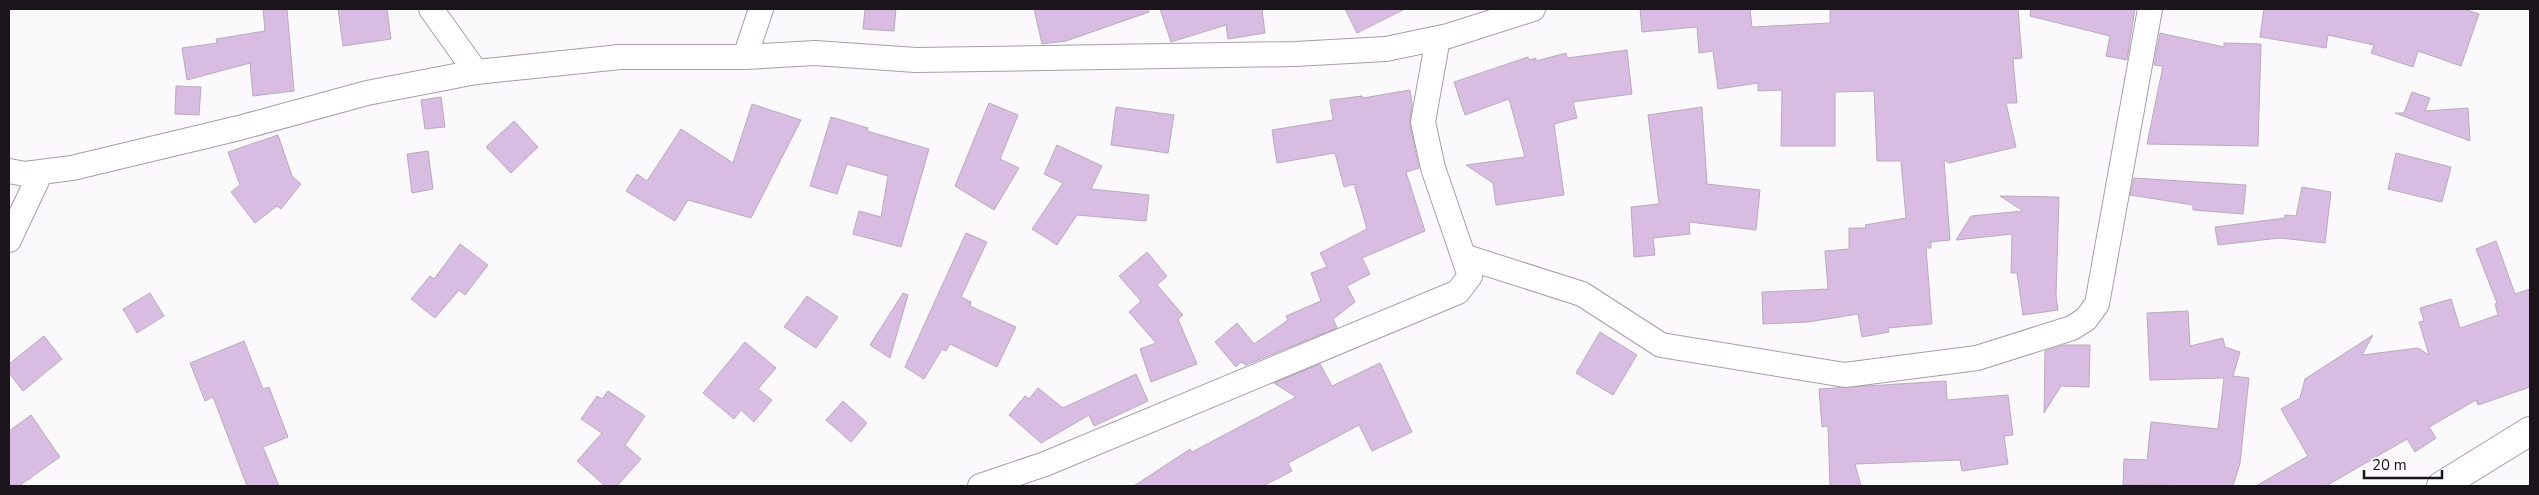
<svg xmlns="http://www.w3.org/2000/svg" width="2539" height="495" viewBox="0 0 2539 495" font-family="'Nunito Sans',sans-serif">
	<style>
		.building { fill: #d8bce2; stroke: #b9acbe }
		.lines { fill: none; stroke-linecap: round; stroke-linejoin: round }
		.street-casing { stroke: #a99cae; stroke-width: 26 }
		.primary-casing { stroke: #a99cae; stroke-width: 30 }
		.street { stroke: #fff; stroke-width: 24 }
		.primary { stroke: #fff; stroke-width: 28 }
	</style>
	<rect width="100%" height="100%" fill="#fbf9fc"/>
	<!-- building -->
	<path class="building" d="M263,9H287L294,91L253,96L250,63L187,80L182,48L217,43L216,39L265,31Z
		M338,9H387L391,39L343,46Z
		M865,9H896L894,31L863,29Z
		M1034,9H1148L1149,12L1066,41L1042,44Z
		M1160,9H1262L1265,33L1228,39L1226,25L1171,42Z
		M1345,9H1405L1357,33Z
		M1640,9H1750L1752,27L1830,23V9H2018L2022,58L2013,59L2017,103H2006L2016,147L1949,163L1944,160L1950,240L1931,242V248H1926L1932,324L1888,328L1889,332L1862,337L1858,314L1808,322L1763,324L1762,292L1828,289L1825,251L1849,249V228H1866L1865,225L1906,218L1901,161H1877L1874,91L1835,92V146H1781L1782,90L1758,91V83L1718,89L1713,51L1699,53L1697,27L1642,32Z
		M2031,9H2135L2127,60L2106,56L2110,36L2030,16Z
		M2264,9H2464L2479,14L2461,66L2418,51L2413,67L2371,53L2374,45L2328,35L2326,48L2260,37Z
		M2160,33L2224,47V43L2261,44L2258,146L2147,144L2163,66L2154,65Z
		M1627,50L1632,94L1573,102L1577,118L1554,124L1564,195L1496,205L1493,183L1466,165L1525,157L1509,99L1465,115L1454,82L1528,57L1529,60L1536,58V61L1566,53L1567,58Z
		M176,86L201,87L199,115L175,114Z
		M1410,90L1412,104L1410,125L1419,168L1406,172L1425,231L1362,258L1370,274L1347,286L1355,302L1333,319L1337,328L1246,365L1241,362L1236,367L1215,342L1237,323L1254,344L1288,320L1286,316L1321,301L1311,273L1327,267L1320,253L1367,229L1354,184L1344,187L1335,153L1277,163L1272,130L1333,120L1330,100L1362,96L1363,98Z
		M2412,92L2430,98L2425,111L2468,108L2470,141L2395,113H2404Z
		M441,97L445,127L425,129L421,100Z
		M989,103L1018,115L1000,159L1019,168L994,210L955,186Z
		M752,104L801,120L751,218L688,200L675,221L626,191L637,174L647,181L681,129L733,163Z
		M1116,107L1174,115L1168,153L1111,145Z
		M1702,107L1707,184L1760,190L1756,230L1689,222L1690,234L1653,238L1655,255L1634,257L1631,207L1659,204L1648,115Z
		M831,117L868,128L867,131L929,149L901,247L853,234L859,211L881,217L888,176L847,164L837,194L810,186Z
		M514,121L538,147L511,173L486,147Z
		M278,135L292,176L301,184L281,209L277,206L255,223L231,192L240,185L228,152Z
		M1057,145L1102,166L1091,189L1149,195L1146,221L1077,215L1057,245L1032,229L1063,183L1044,174Z
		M428,151L433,189L412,193L407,154Z
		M2396,153L2451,167L2442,202L2388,189Z
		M2134,178L2246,185L2243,214L2193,210V205L2130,195Z
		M2302,187L2331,192L2325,243L2280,238L2218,245L2215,227L2285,218V215L2296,216Z
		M2000,196L2059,197L2056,295L2058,310L2023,315L2017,273H2011L2012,234L1956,240L1971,216L2023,211Z
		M966,233L987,242L961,297L971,302L970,306L1016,327L997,367L950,344L946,351L942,349L924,379L905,367Z
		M2496,241L2515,294L2530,289V387L2478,405L2476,400L2429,427L2436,438L2415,452L2407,439L2326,486H2256L2308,456L2281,409L2300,398L2305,379L2373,335L2362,355L2418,348L2429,355L2419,322L2424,321L2420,308L2451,299L2460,328L2498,315L2495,304L2497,303L2476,249Z
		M460,244L488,265L465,295L459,290L435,318L411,299L430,276L434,279Z
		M1147,252L1167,276L1157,285L1183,315L1178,319L1197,364L1151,382L1140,349L1156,343L1129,312L1141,301L1119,276Z
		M150,293L164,316L137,333L123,309Z
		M903,293L908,295L890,358L870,345Z
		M807,296L838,317L816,348L784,327Z
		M2188,311L2190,346L2223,338L2225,347L2240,352L2233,376L2249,378L2240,463L2233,486L2123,485L2124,459L2147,460L2151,422L2218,429L2224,378L2150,380L2147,313Z
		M1600,332L1637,355L1613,395L1576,373Z
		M44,336L62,359L23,391L9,373V364Z
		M244,341L263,389L269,387L288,437L263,447L279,486H247L213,397L205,401L190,363Z
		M745,342L776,368L758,389L772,400L754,422L741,410L734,419L703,393Z
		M2065,345H2090L2089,387L2061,386L2044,413L2045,351Z
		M1380,363L1412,432L1372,451L1359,425L1288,463L1292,471L1263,486H1134L1190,449L1192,452L1296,397L1274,383L1320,364L1332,386Z
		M1136,374L1148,401L1094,426L1089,415L1041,443L1009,415L1025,396L1029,399L1038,388L1063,408Z
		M1946,381L1947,400L2008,395L2013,435L2004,436L2008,464L1962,471L1960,460L1855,464L1861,486H1830L1828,426L1822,427L1819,389Z
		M608,391L645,416L625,445L641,459L617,486H605L577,461L602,433L581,419L597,396L602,399Z
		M843,401L867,423L851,442L826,420Z
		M31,415L60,457L19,486H9V431Z"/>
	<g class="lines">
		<!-- street casing -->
		<g class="street-casing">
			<path id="street" d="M431,9L476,72
				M745,57L761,9
				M9,171L25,174L72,168L239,128L367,93L476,72L534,66L620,57H745L815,53L916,60L1295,54L1386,49L1448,36L1533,9
				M9,240L41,172
				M1463,256L1582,294L1661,345L1845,375L1977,358L2072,328L2086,319L2097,304L2150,9
				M980,486L1045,464L1458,292L1470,276L1433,168L1423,122L1438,38"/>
		</g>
		<!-- primary casing -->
		<g class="primary-casing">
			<path id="primary" d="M2441,486L2530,431"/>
		</g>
		<!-- street -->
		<use href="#street" class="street"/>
		<!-- primary -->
		<use href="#primary" class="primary"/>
	</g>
	<!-- border -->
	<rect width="2539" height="495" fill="none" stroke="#1a151b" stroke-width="20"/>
	<!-- scale -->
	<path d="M2364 470v8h78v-8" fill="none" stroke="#1a151b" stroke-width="2.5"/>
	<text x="2372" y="470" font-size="15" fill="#1a151b" stroke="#fbf9fc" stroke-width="4" paint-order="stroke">20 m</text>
</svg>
